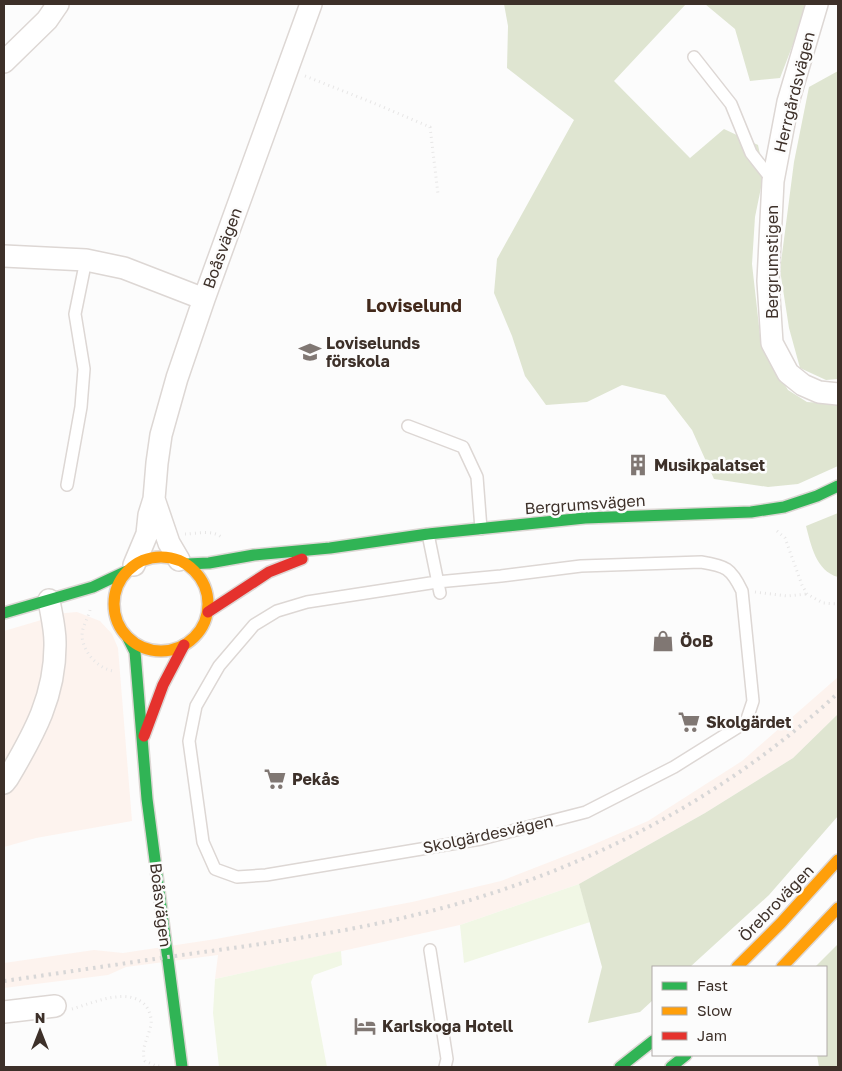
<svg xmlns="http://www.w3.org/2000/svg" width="842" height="1071" viewBox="0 0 842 1071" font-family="'Golos Text',sans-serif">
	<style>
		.built { fill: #fdf3ee }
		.green { fill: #f1f7e5 }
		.forest { fill: #dfe5d1 }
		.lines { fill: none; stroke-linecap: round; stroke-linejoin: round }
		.lane-casing { stroke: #ddd7d4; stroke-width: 14 }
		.street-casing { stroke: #ddd7d4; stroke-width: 24 }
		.fast-casing { stroke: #ddd7d4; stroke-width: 14 }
		.slow-casing { stroke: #ddd7d4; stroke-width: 14 }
		.jam-casing { stroke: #ddd7d4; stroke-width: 14 }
		.path { stroke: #e7e6e6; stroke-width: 3; stroke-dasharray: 1 4; stroke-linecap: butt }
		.lane { stroke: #fff; stroke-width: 11 }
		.street { stroke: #fff; stroke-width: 21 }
		.fast { stroke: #30b455; stroke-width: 11 }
		.slow { stroke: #ff9f0a; stroke-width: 11 }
		.jam { stroke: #e5322d; stroke-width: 11 }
		.rail { stroke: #d8d7d7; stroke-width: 4; stroke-dasharray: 2.5 5; stroke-linecap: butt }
		.labels { text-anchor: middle; stroke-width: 5; stroke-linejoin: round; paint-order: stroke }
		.street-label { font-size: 16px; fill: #3d3029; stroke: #fcfcfc }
		.poi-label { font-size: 16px; font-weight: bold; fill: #3d3029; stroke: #fcfcfc; text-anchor: start }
		.neighbourhood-label { font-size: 18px; font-weight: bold; fill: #43291b; stroke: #fcfcfc }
	</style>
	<rect width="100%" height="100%" fill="#fcfcfc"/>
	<!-- built -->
	<path class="built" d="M77,612L100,621L112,634L118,648L132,821L36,838L4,847V631L65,613Z
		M838,677V714L793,758L705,813L579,884L460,925L215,979L218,955L126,967L108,975L4,988V963L94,950L123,953L216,939L412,902L501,881L583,849L648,821L742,761Z"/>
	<!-- green -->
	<path class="green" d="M579,884L590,922L464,963L460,925Z
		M341,951L342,965L314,975L311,982L327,1067H219L213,1013L215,979Z"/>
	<!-- forest -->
	<path class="forest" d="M504,4H686L614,81L690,158L724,129L758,145L764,173L755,217L752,264L761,344L788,390L807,402L838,404V466L798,484L768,487L714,479L692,430L665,395L622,385L587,402L546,405L525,376L512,336L494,293L497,259L574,120L507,68L508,26Z
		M705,4H805L807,8L780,78L750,81L735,29Z
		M838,71V379L826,380L800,368L789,328L780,270L794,162L809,87Z
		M838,513V577C816,571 811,545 806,526Z
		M838,714V816L769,895L690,967H653V1000L640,1012L588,1023L602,967L579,884L705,813L793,758Z
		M838,944V1067H819L817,1055H826V967H815Z"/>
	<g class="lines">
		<!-- lane casing -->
		<g class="lane-casing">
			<path id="lane" d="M694,57L731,104L751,153L773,181
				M408,426L463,447L477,477L481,529
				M67,485L81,407L84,369L75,314L86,260
				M428,534L440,593
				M701,562C726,566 731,568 742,591L753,701L746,722L674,767L586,812L481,839L266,875L237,877L215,869L203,842L189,741L196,706L219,666L254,625L277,611L307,602L437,582L501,576L581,566Z
				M430,950L447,1059L445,1067"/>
		</g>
		<!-- street casing -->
		<g class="street-casing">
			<path id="street" d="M817,4L788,102L773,181L768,281L772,343L788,373L803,385L819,392L838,394
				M4,62L47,20L58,4
				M4,256L86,260L124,268L204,299
				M154,499L169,543L179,560
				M134,565L147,534L149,515L154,499L157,463L161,435L177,378L204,299L311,4
				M4,783L8,778C34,734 56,695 55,642C55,628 51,613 49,600
				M4,1012L55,1006"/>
		</g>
		<!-- fast casing -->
		<g class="fast-casing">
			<path id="fast" d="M187,564L209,563L254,555L330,548L428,534L585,518L751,512L784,507L817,496L838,486
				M4,613L93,587L127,571
				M128,638L135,652L147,799L182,1067
				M620,1067L653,1041
				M671,1067L686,1055"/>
		</g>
		<!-- slow casing -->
		<g class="slow-casing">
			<path id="slow" d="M114 604a47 47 0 1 1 94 0a47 47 0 1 1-94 0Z
				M737,967L781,923L838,860
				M782,967L838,908"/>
		</g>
		<!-- jam casing -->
		<g class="jam-casing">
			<path id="jam" d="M208,612L269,572L302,559
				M144,736L163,685L184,645"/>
		</g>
		<!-- path -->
		<path class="path" d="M305,76L371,102L430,127L438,194
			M777,531L785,538L802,585L807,594L823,603L838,604
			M185,534C196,534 214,529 222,538
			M755,592L787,596L807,594
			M90,610C88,618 82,627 82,636C83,652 98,669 114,671
			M72,1009C93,1003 129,986 146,1006C149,1010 152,1018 151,1024C149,1037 140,1048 145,1061L156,1066H161"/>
		<!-- lane -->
		<use href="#lane" class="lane"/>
		<!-- street -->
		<use href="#street" class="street"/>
		<!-- fast -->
		<use href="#fast" class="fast"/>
		<!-- slow -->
		<use href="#slow" class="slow"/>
		<!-- jam -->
		<use href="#jam" class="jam"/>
		<!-- rail -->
		<path class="rail" d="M4,981C68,972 132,962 196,953C271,943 346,932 419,914C574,876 721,802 838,693"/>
	</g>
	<!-- icons -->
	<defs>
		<g id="school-bare" transform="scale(1.725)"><path d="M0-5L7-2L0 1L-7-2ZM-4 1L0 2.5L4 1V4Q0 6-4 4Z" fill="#807773" stroke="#fcfcfc" stroke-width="2.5" paint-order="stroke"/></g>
		<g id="building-bare" transform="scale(1.725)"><path d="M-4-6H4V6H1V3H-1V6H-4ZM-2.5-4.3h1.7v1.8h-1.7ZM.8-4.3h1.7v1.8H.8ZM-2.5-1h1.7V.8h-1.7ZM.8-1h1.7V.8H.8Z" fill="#807773" stroke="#fcfcfc" stroke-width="2.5" paint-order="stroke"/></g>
		<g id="shop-bare" transform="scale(1.725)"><path d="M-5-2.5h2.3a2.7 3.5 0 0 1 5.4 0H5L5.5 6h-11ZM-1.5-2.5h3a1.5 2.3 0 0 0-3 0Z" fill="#807773" stroke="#fcfcfc" stroke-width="2.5" paint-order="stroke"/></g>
		<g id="supermarket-bare" transform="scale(1.725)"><path d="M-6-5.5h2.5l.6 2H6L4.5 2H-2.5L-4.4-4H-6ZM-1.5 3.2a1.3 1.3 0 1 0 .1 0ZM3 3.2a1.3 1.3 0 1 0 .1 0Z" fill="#807773" stroke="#fcfcfc" stroke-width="2.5" paint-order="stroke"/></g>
		<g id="hotel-bare" transform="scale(1.725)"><path d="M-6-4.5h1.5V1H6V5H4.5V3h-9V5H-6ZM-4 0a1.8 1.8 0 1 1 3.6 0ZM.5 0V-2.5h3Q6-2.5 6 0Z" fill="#807773" stroke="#fcfcfc" stroke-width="2.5" paint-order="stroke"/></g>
	</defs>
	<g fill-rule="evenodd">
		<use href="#school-bare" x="310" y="352"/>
		<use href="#building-bare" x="638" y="465"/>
		<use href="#shop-bare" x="663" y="641"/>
		<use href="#supermarket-bare" x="689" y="722"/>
		<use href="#supermarket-bare" x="275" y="779"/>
		<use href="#hotel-bare" x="365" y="1026"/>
	</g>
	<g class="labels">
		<!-- street labels -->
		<g class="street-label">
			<text transform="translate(794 92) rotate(-76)" y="6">Herrgårdsvägen</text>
			<text transform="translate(222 248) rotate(-70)" y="6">Boåsvägen</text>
			<text transform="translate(772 262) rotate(-90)" y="6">Bergrumstigen</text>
			<text transform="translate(585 504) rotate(-4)" y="6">Bergrumsvägen</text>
			<text transform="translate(488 834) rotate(-12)" y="6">Skolgärdesvägen</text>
			<text transform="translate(776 903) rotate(-46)" y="6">Örebrovägen</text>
			<text transform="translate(161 905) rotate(83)" y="6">Boåsvägen</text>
		</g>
		<!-- poi labels -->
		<g class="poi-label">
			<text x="326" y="349">Loviselunds<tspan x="326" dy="18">förskola</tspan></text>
			<text x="654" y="471">Musikpalatset</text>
			<text x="680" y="647">ÖoB</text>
			<text x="706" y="728">Skolgärdet</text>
			<text x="292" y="785">Pekås</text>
			<text x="382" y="1032">Karlskoga Hotell</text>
		</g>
		<!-- neighbourhood labels -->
		<g class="neighbourhood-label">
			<text x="414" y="312">Loviselund</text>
		</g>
	</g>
	<!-- border -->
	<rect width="842" height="1071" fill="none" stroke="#3d3029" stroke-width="10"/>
	<!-- legend -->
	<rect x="652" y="966" width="175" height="90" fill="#fcfcfc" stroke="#b0aaa8"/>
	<rect x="662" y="982" width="25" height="8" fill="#30b455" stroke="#b0aaa8"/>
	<text x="697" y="991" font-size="15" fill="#3d3029">Fast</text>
	<rect x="662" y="1007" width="25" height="8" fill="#ff9f0a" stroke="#b0aaa8"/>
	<text x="697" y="1016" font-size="15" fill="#3d3029">Slow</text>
	<rect x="662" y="1032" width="25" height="8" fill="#e5322d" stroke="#b0aaa8"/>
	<text x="697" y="1041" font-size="15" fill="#3d3029">Jam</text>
	<!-- north arrow -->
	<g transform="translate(40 1031)" stroke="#fcfcfc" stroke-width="4" paint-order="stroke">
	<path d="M0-4L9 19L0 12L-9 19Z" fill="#3d3029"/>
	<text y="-8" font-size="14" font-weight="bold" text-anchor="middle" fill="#3d3029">N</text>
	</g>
</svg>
